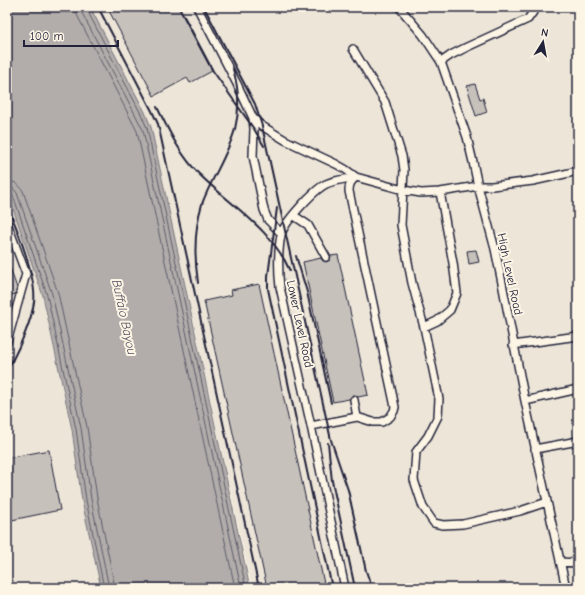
<svg xmlns="http://www.w3.org/2000/svg" width="585" height="595" viewBox="0 0 585 595" font-family="'Comic Neue',sans-serif">
	<style>
		.built { fill: #ece5d8 }
		.water { fill: #b2adab; stroke: #78757e }
		.lines { fill: none; stroke-linecap: round; stroke-linejoin: round }
		.shore { stroke: #5c5a68; stroke-width: 1 }
		.building { fill: #c6c1bb; stroke: #22223b }
		.minor-casing { stroke: #22223b; stroke-width: 10 }
		.minor { stroke: #fcf5e5; stroke-width: 7 }
		.rail { stroke: #22223b; stroke-width: 2 }
		.labels { text-anchor: middle; stroke-width: 4; stroke-linejoin: round; paint-order: stroke }
		.street-label { font-size: 12px; fill: #22223b; stroke: #fcf5e5 }
		.water-label { font-size: 13px; font-style: italic; fill: #545362; stroke: #fcf5e5 }
	</style>
	<rect width="100%" height="100%" fill="#fcf5e5"/>
	<filter id="ink" filterUnits="userSpaceOnUse"><feTurbulence type="fractalNoise" baseFrequency=".025" numOctaves="2"/><feDisplacementMap in="SourceGraphic" scale="8" xChannelSelector="R" yChannelSelector="G"/><feConvolveMatrix kernelMatrix="1 2 1 2 8 2 1 2 1" color-interpolation-filters="sRGB"/></filter>
	<g filter="url(#ink)">
		<!-- built -->
		<path class="built" d="M89,7H578V588H252L151,127Z
			M7,190L40,284L71,430L102,588H7Z"/>
		<!-- water -->
		<path class="water" d="M7,7H90L145,112L151,127L250,588H101L82,501L72,430L43,296L7,191Z"/>
		<g class="lines">
			<!-- shore -->
			<path class="shore" d="M75,7L77,15L137,131L235,588
				M81,7L82,13L136,116L143,130L241,588
				M86,7L87,10L141,114L147,128L246,588
				M7,181C14,181 19,184 23,191L58,293L87,427L97,498L115,588
				M7,187L13,188L17,193L52,294L81,428L91,499L109,588
				M7,192H10L13,195L47,295L76,429L86,500L104,588"/>
		</g>
		<!-- building -->
		<path class="building" d="M107,7H178L212,71L190,83L187,78L154,96Z
			M475,84L480,99L483,98L487,112L476,116L468,90H469L467,86Z
			M476,250L479,262L469,264L467,251Z
			M338,255L368,395L358,397L355,395H353L349,399L333,402L303,262L321,258L323,261L326,262L330,260L331,256Z
			M8,262L17,288L15,294L7,297Z
			M259,284L325,588H267L204,301L232,295L231,290Z
			M49,450L60,510L7,521V458Z"/>
		<g class="lines">
			<!-- minor casing -->
			<g class="minor-casing">
				<path id="minor" d="M197,7L237,84L253,118L262,126L285,140L336,164L345,169L356,177L403,190L421,193L440,192L478,186H492L533,181L578,171
					M399,7L423,35L441,62L467,137L473,162L478,186L495,249L502,283L525,401L566,588
					M353,49L385,102L402,156L404,170L401,225L412,283L424,327L439,399L438,416L428,436L416,452L414,480L423,507L434,523L443,525L463,524L520,511L547,502
					M441,62L451,55L467,47L528,19L533,12L531,7
					M253,118L254,129L253,156L264,210L268,220L281,233
					M293,215L308,225L326,257
					M7,223L26,274L7,342
					M424,327L437,321L450,310L457,293L453,263L440,192
					M513,345L578,336
					M354,400L357,417
					M525,401L578,389
					M311,426L357,417L373,422H382L390,417L394,411L395,407L349,191C349,184 351,181 356,177
					M535,449L578,441
					M560,562L578,563
					M345,588L311,426L280,287C278,272 278,250 281,235C284,222 314,190 326,184C335,180 346,179 356,177"/>
			</g>
			<!-- minor -->
			<use href="#minor" class="minor"/>
			<!-- rail -->
			<path class="rail" d="M98,7L152,111L158,124L259,588
				M179,7L213,71L254,129L264,146
				M204,7L255,104L262,126L331,440L348,490L366,571L372,588
				M157,107C169,131 180,155 199,174C230,205 272,229 290,271
				M7,205C17,228 37,279 34,302C31,325 17,351 7,371
				M277,208L268,276V289L332,588
				M296,256L307,292L331,403
				M198,283C194,256 194,230 202,204C211,179 228,155 235,129C240,109 239,89 233,69
				M328,443L332,481L355,588"/>
		</g>
	</g>
	<g class="labels">
		<!-- street labels -->
		<g class="street-label">
			<text transform="translate(510 274) rotate(78)" y="4">High Level Road</text>
			<text transform="translate(300 324) rotate(78)" y="4">Lower Level Road</text>
		</g>
		<!-- water labels -->
		<g class="water-label">
			<text transform="translate(125 317) rotate(78)" y="5">Buffalo Bayou</text>
		</g>
	</g>
	<!-- margin -->
	<rect width="585" height="595" fill="none" stroke="#fcf5e5" stroke-width="24"/>
	<rect x="12" y="12" width="561" height="571" fill="none" stroke="#22223b" stroke-width="1.5" filter="url(#ink)"/>
	<!-- north arrow -->
	<g transform="translate(543 42) rotate(11)" stroke="#fcf5e5" stroke-width="3" paint-order="stroke">
	<path d="M0-3L7 15L0 10L-7 15Z" fill="#22223b"/>
	<text y="-6" font-size="11" font-weight="bold" text-anchor="middle" fill="#22223b">N</text>
	</g>
	<!-- scale -->
	<path d="M24 40v6h94v-6" fill="none" stroke="#22223b" stroke-width="2"/>
	<text x="30" y="40" font-size="12" fill="#22223b" stroke="#fcf5e5" stroke-width="3" paint-order="stroke">100 m</text>
</svg>
